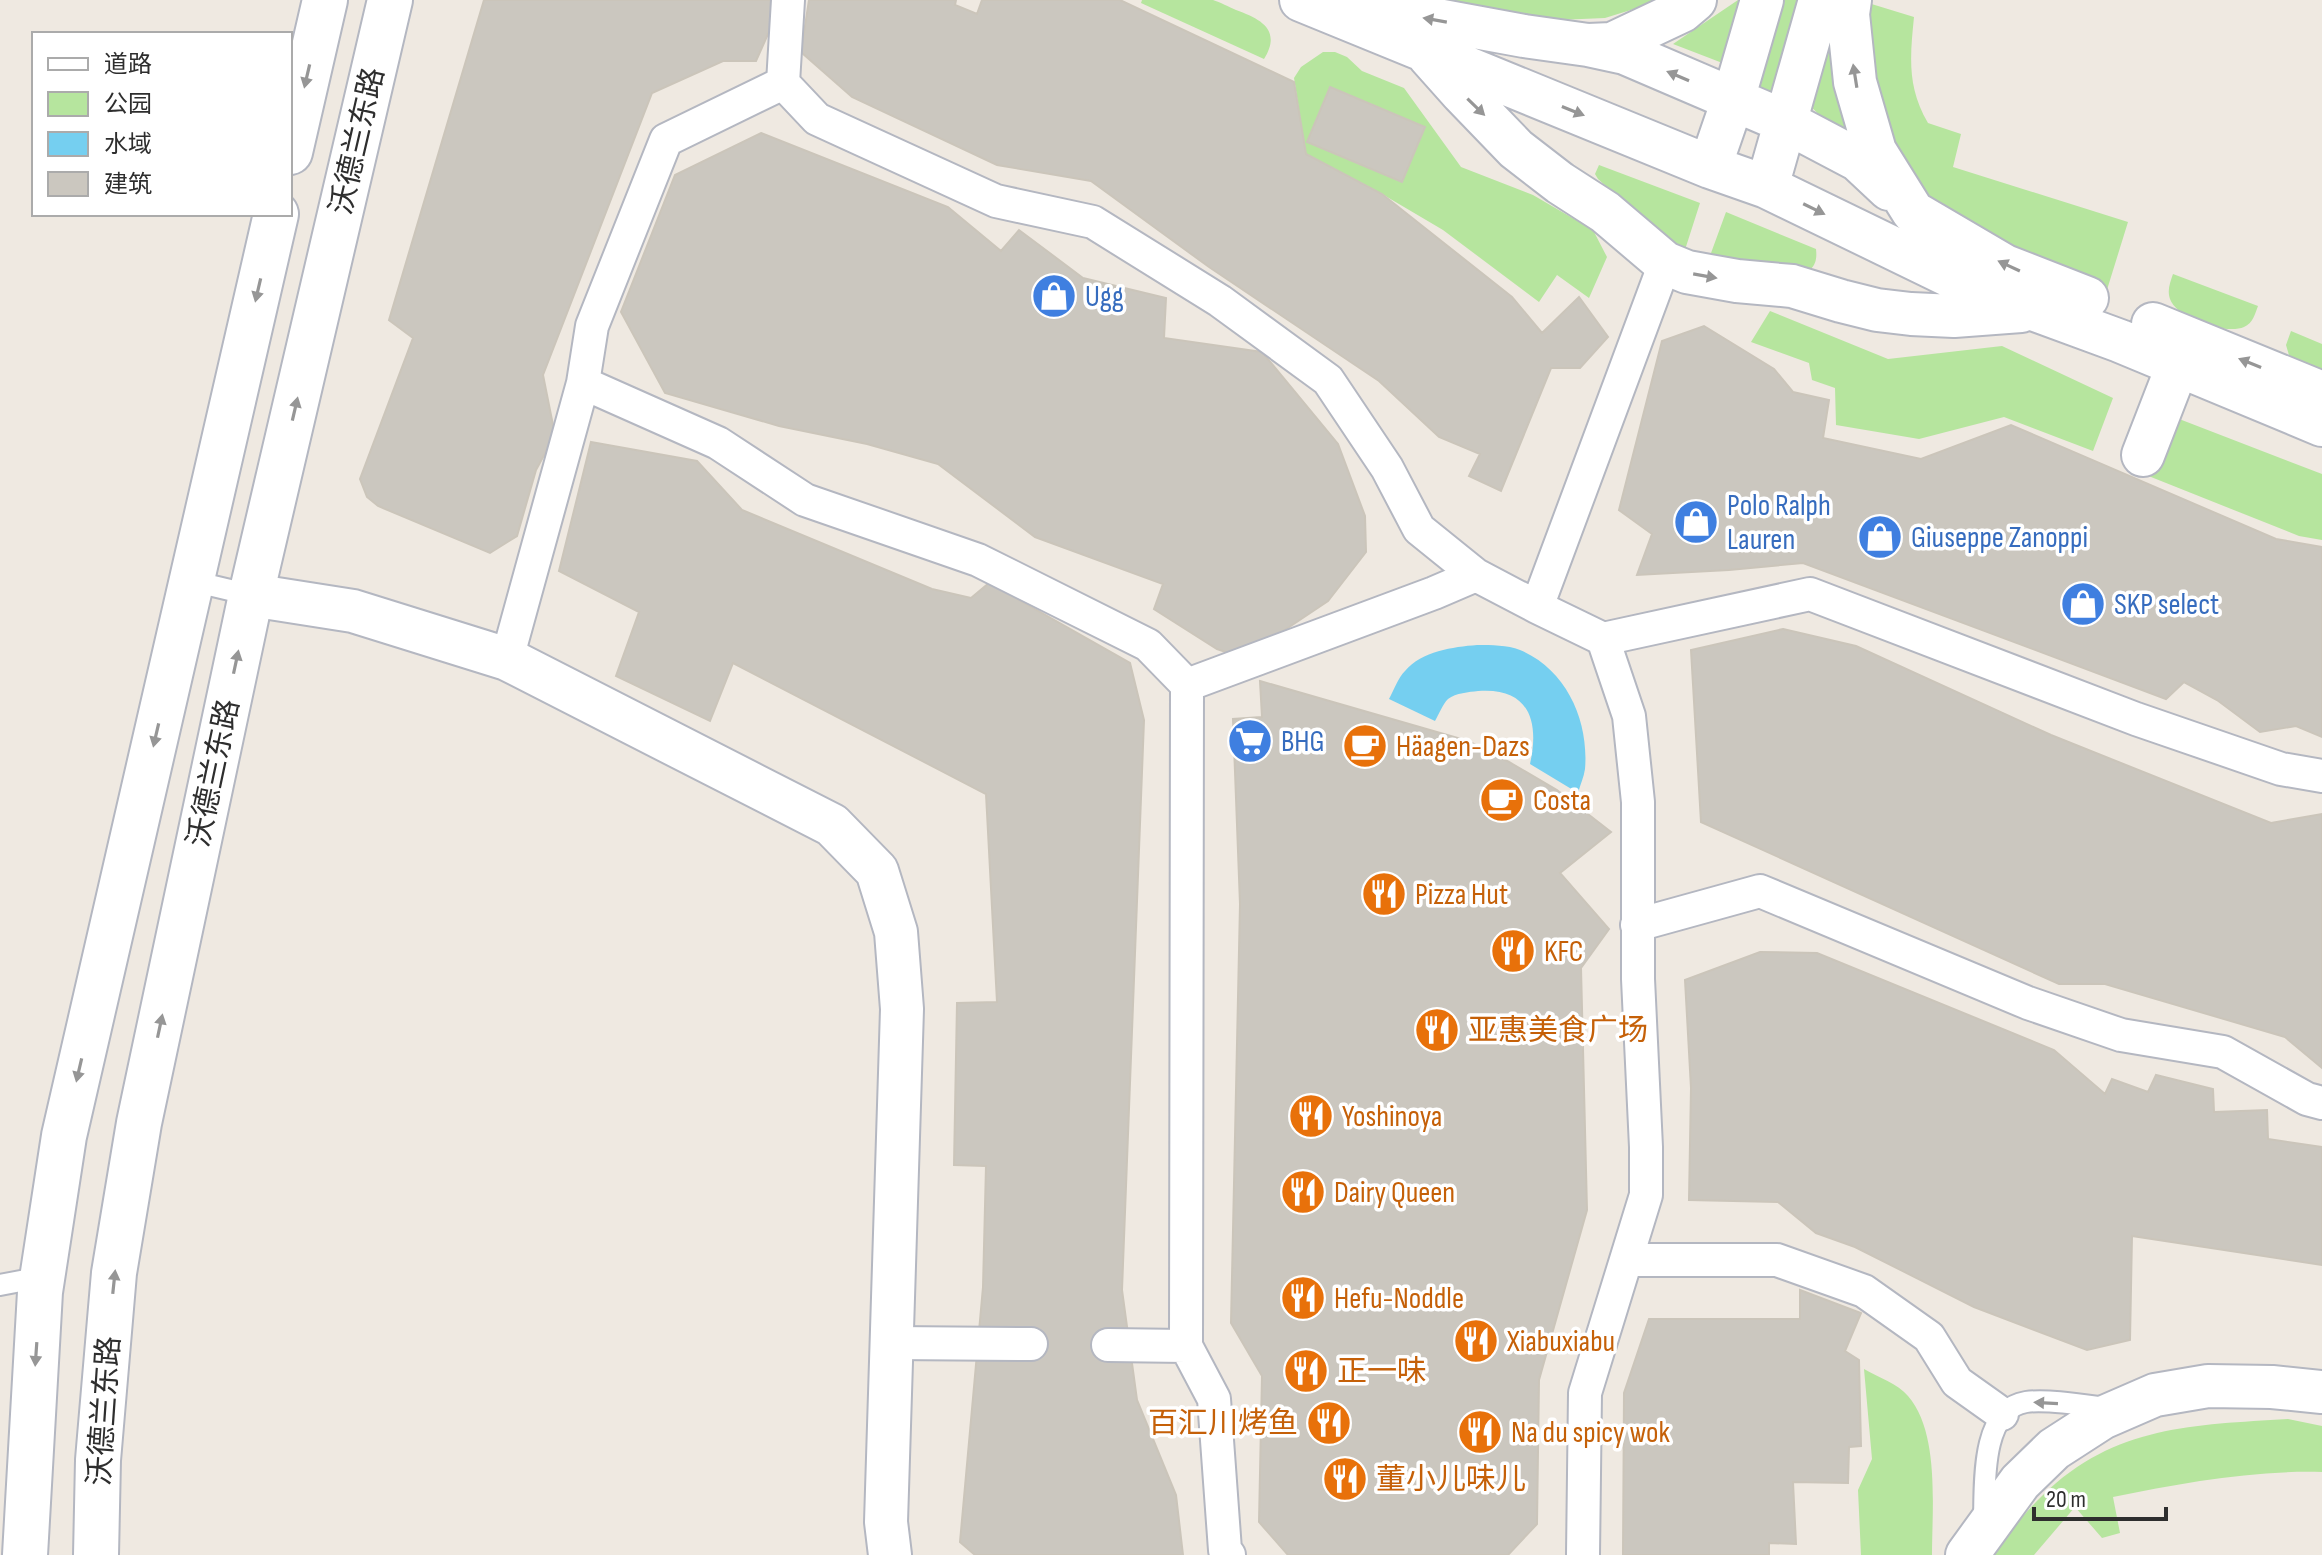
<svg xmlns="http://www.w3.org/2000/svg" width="2322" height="1555" viewBox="0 0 2322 1555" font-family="'Sofia Sans Condensed','Noto Sans SC',sans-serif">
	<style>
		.green { fill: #b6e59e }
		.water { fill: #75cff0 }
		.building { fill: #cbc7bf; stroke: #cbc5ba; stroke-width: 2 }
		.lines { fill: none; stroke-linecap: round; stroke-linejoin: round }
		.service-casing { stroke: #b4b7c1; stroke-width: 24 }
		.pedestrian-casing { stroke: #b4b7c1; stroke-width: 36 }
		.minor-casing { stroke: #b4b7c1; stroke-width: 46 }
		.tertiary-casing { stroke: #b4b7c1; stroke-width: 48 }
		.service { stroke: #fff; stroke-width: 20 }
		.pedestrian { stroke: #fff; stroke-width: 32 }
		.minor { stroke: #fff; stroke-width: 42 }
		.tertiary { stroke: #fff; stroke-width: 44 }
		.oneway { fill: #969696 }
		.labels { text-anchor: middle; stroke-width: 7; stroke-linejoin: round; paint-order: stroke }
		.street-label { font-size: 30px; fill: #2e2e2e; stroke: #fff }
		.shop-label { font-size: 30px; fill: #366cbe; stroke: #fff; text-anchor: start }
		.food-label { font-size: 30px; fill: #c56008; stroke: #fff; text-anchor: start }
	</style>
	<rect width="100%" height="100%" fill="#efe9e1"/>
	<!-- green -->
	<path class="green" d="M1142,0C1162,0 1194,0 1213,0C1220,2 1229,7 1236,10C1261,19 1282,30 1264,59L1141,3Z
		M1423,0H1663L1605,18L1535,21Z
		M1738,0H1748L1725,64L1673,44Z
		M1783,0H1807L1775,99L1758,89Z
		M1865,2L1914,17C1910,57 1907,87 1928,123L1961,134L1953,167L2128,222L2106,293L2037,269L1938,206L1904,164L1875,114Z
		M1832,35L1858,144L1830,125L1808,104Z
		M1323,52H1335L1347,57L1362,71L1404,88L1461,167L1533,195L1593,230L1607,257L1589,298L1557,275L1539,302L1443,230L1382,194L1306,154L1294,78L1301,67Z
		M1599,165L1700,203L1683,256L1598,179L1595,174Z
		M1726,212L1816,249C1817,258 1816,264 1810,270L1707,264Z
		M2173,274L2258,306C2255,314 2253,323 2244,327C2226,335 2177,319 2170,299C2167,290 2170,283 2173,274Z
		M1770,311L1888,359L2002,346L2113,398L2093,451L2004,417L1919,439L1836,425L1835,388L1812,380L1809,363L1751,342Z
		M2291,331L2322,344V381L2291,362L2286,345Z
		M2174,417L2322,474V540L2299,536L2146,475Z
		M1864,1369C1878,1377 1898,1384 1908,1396C1940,1433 1932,1508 1932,1555H1861L1858,1490L1872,1459Z
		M2288,1419L2322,1426V1472C2253,1470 2181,1483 2113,1497L2120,1533L2102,1538L2075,1507L2034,1555H1990C2008,1535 2024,1513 2043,1495C2115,1425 2194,1425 2288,1419Z"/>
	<!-- water -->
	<path class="water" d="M1477,645C1492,645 1507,645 1520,650C1567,670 1589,721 1585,769C1584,777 1580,785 1578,793L1530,764C1540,720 1528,687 1478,691C1469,692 1456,693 1448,699C1443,704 1439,714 1435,721L1389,699C1394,690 1398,678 1405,671C1422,651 1453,647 1477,645Z"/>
	<!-- building -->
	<path class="building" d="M484,0H773L772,25L756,61H723L652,93L543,375L555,435L536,470L517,536L490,553L378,506L367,497L360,479L413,338L389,320Z
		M809,0H956L955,5L977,14L982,0H1120L1294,82L1306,154L1382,194L1512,297L1542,333L1579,297L1608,337L1580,368H1551L1501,491L1469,476L1480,454L1439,437L1379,381L1209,267L1091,181L997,165L852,97L801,52Z
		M1330,87L1425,127L1402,182L1307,142Z
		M761,133L948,207L1001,251L1019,230L1083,278L1166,298L1164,338L1262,352L1338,444L1365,516L1366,552L1328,601L1243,658L1217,649L1154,609L1163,584L1035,537L938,464L867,444L779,426L665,393L621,312L675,175Z
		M1704,326L1774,369L1793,392L1829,400L1823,438L1921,459L2011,425L2276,539L2322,547V737L2296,726L2260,732L2217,700L2184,682L2166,699L1803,563L1729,570L1637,575L1652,534L1619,510L1662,341Z
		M591,442L697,461L742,510L932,589L971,598L989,583L1130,663L1144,720L1122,1290L1137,1400L1176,1495L1183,1555H975L960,1542L983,1287L986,1166L954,1165L957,1003L997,1002L986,794L733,663L710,721L616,676L639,612L559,571Z
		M1783,629L1856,646L2051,735L2271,823L2322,814V1068L2285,1037L2105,984H2059L1701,822L1691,650Z
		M1260,681L1468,741L1509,762L1557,790L1611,832L1560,873L1609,929L1581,968L1587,1210L1539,1380L1537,1524L1508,1555H1288L1259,1522L1262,1376L1231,1323L1240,904L1233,719L1262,717Z
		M1760,952L1817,953L2054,1050L2105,1094L2112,1079L2148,1092L2156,1075L2213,1089L2214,1112L2267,1110L2268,1139L2322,1147V1265L2132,1236L2130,1340L2087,1350L1974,1307L1855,1247L1816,1233L1778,1202L1689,1200L1691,1088L1685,980Z
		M1800,1290L1861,1313L1845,1351L1859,1360L1861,1446L1849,1447L1848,1483L1793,1482L1796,1544L1769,1543V1555H1623L1624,1393L1649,1319H1800Z"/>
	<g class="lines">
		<!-- service casing -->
		<g class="service-casing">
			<path id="service" d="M192,581L251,595
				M0,1285L42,1277
				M1984,1522C1985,1487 1980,1409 2026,1402C2048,1399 2084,1405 2107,1408"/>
		</g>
		<!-- pedestrian casing -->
		<g class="pedestrian-casing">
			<path id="pedestrian" d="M788,0L783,83L817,119L996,201L1093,222L1220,301L1328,380L1387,468L1419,529L1476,575L1537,607L1603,639L1810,594L2136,719L2281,769L2322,776
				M783,83L666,140L592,326L583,383L718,443L805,500L978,560L1148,645L1187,685L1434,593L1476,575
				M1537,607L1665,263
				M507,659L583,383
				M1187,685L1186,1346L1214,1399L1225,1550L1229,1555
				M1637,925L1760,891L2028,1003L2121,1035L2223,1052L2307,1099L2322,1103
				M1626,1260H1777L1864,1291L1929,1337L1957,1382L2002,1414
				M892,1343L1031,1344
				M1108,1345L1186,1346
				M1583,1555L1585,1393L1646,1195V1147L1638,979V802L1629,716L1603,639"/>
		</g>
		<!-- minor casing -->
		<g class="minor-casing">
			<path id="minor" d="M1301,0L1710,167L1767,187L1973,287L2120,341L2322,425
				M1370,0L1394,12L1524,36L1588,45L1612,44L1682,11L1695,0
				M1850,0L1848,14L1855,82L1875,151L1913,212L2005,266L2087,298
				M1588,45L1625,53L1786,122L1858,160L1889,189
				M1429,56L1462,93L1516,149L1560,183L1605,212L1665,263L1687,272L1737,281L1792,286L1841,301L1877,310L1911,314L1954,316L2021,311
				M1710,167L1733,100L1762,0
				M1767,187L1820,0
				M2153,324L2322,393
				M2143,455L2188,339
				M251,595L353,611L507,659L832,825L877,871L896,932L902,1009L886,1522L890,1555
				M1967,1555L2020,1482L2054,1449L2102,1418L2155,1395L2208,1386L2272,1387L2322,1392"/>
		</g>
		<!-- tertiary casing -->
		<g class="tertiary-casing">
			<path id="tertiary" d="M290,152L325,0
				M25,1555L40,1292L64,1136L276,214
				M96,1555L98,1460L114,1273L139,1123L251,595L390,0"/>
		</g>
		<!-- service -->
		<use href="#service" class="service"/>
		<!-- pedestrian -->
		<use href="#pedestrian" class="pedestrian"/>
		<!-- minor -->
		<use href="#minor" class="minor"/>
		<!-- tertiary -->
		<use href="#tertiary" class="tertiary"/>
	</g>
	<!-- one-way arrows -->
	<defs><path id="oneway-solid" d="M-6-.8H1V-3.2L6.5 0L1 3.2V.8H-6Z" transform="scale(2)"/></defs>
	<g class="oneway">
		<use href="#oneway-solid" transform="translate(1435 20) rotate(-170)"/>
		<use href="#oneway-solid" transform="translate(307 76) rotate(103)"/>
		<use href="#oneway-solid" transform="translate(1678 76) rotate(-157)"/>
		<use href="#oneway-solid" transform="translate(1855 76) rotate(-99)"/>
		<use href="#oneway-solid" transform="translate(1476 107) rotate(44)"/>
		<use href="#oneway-solid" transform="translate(1573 111) rotate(22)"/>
		<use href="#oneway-solid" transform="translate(1814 209) rotate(26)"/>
		<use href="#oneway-solid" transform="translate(2009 266) rotate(-155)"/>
		<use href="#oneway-solid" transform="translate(1705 276) rotate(10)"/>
		<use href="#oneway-solid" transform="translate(258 290) rotate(103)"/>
		<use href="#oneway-solid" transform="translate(2250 363) rotate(-158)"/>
		<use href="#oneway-solid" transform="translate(295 409) rotate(-77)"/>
		<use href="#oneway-solid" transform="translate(236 662) rotate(-78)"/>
		<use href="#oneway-solid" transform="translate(156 735) rotate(103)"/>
		<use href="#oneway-solid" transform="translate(160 1026) rotate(-78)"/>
		<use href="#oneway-solid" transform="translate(79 1070) rotate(103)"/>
		<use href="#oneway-solid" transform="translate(114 1282) rotate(-84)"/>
		<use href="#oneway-solid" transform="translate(36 1354) rotate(94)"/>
		<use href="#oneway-solid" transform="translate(2046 1403) rotate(-177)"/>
	</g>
	<!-- icons -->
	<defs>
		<g id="shop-disc" transform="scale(2.3)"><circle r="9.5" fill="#3f7fe0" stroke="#fff"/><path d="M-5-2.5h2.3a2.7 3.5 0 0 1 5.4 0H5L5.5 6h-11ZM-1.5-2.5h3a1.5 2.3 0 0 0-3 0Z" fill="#fff"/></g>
		<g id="supermarket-disc" transform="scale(2.3)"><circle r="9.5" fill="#3f7fe0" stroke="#fff"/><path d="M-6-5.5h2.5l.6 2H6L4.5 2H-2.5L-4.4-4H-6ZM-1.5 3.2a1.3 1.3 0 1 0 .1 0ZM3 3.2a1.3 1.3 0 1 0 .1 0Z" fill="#fff"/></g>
		<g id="cafe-disc" transform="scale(2.3)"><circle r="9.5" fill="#e8710a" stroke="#fff"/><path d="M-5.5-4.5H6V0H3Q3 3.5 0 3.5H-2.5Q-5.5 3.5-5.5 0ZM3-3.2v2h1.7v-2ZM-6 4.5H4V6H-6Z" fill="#fff"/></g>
		<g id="restaurant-disc" transform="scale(2.3)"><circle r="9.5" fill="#e8710a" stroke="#fff"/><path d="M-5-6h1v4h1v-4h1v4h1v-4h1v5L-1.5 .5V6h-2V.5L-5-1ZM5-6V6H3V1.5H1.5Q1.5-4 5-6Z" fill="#fff"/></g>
	</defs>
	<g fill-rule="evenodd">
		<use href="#shop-disc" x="1054" y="296"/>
		<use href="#shop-disc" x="1696" y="522"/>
		<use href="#shop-disc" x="1880" y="537"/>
		<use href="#shop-disc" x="2083" y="604"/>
		<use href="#supermarket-disc" x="1250" y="741"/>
		<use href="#cafe-disc" x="1365" y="746"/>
		<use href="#cafe-disc" x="1502" y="800"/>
		<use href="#restaurant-disc" x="1384" y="894"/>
		<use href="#restaurant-disc" x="1513" y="951"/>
		<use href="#restaurant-disc" x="1437" y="1030"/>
		<use href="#restaurant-disc" x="1311" y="1116"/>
		<use href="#restaurant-disc" x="1303" y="1192"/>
		<use href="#restaurant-disc" x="1303" y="1298"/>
		<use href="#restaurant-disc" x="1476" y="1341"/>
		<use href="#restaurant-disc" x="1306" y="1371"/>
		<use href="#restaurant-disc" x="1329" y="1423"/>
		<use href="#restaurant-disc" x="1480" y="1432"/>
		<use href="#restaurant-disc" x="1345" y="1479"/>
	</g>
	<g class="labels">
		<!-- street labels -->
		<g class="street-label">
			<text transform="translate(357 141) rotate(-77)" y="10">沃德兰东路</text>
			<text transform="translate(213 773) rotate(-78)" y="10">沃德兰东路</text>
			<text transform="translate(104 1411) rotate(-86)" y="10">沃德兰东路</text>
		</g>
		<!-- shop labels -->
		<g class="shop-label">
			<text x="1085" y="306">Ugg</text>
			<text x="1727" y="515">Polo Ralph<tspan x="1727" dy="34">Lauren</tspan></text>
			<text x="1911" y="547">Giuseppe Zanoppi</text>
			<text x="2114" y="614">SKP select</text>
			<text x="1281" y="751">BHG</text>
		</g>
		<!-- food labels -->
		<g class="food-label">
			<text x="1396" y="756">Häagen-Dazs</text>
			<text x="1533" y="810">Costa</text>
			<text x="1415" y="904">Pizza Hut</text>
			<text x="1544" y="961">KFC</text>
			<text x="1468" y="1040">亚惠美食广场</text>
			<text x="1342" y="1126">Yoshinoya</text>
			<text x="1334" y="1202">Dairy Queen</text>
			<text x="1334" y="1308">Hefu-Noddle</text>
			<text x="1507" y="1351">Xiabuxiabu</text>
			<text x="1337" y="1381">正一味</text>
			<text x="1298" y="1433" text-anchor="end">百汇川烤鱼</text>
			<text x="1511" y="1442">Na du spicy wok</text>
			<text x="1376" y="1489">董小儿味儿</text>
		</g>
	</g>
	<!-- legend -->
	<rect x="32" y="32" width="260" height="184" fill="#ffffff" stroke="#ababab" stroke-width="2"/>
	<rect x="48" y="58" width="40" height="12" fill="#ffffff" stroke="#ababab" stroke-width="2"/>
	<text x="104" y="72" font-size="24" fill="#2e2e2e">道路</text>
	<rect x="48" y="92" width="40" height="24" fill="#b6e59e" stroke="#ababab" stroke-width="2"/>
	<text x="104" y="112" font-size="24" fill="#2e2e2e">公园</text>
	<rect x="48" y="132" width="40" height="24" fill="#75cff0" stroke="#ababab" stroke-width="2"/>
	<text x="104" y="152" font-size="24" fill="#2e2e2e">水域</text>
	<rect x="48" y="172" width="40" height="24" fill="#cbc7bf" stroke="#ababab" stroke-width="2"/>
	<text x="104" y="192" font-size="24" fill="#2e2e2e">建筑</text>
	<!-- scale -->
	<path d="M2034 1507v12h132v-12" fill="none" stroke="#2e2e2e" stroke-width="4"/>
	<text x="2046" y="1507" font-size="24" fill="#2e2e2e" stroke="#ffffff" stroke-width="6" paint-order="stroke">20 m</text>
</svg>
